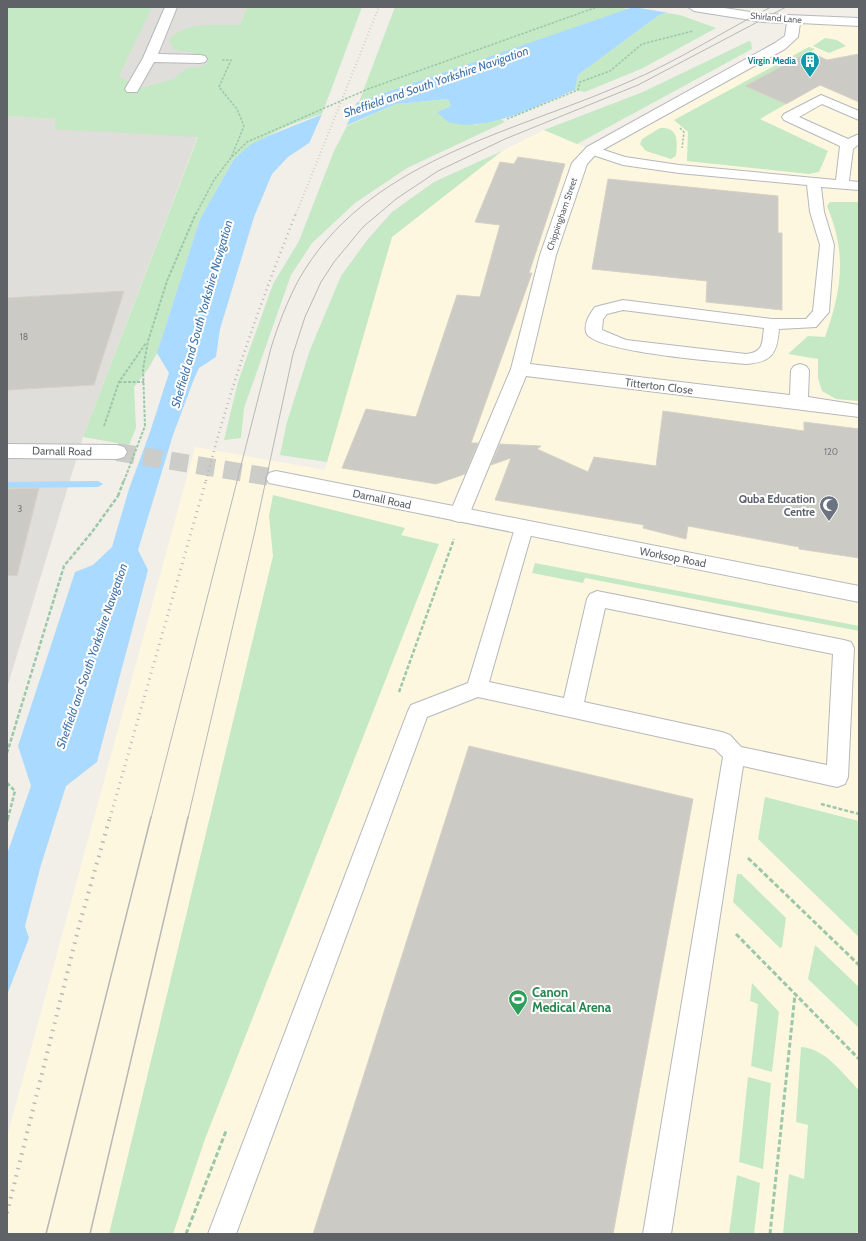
<svg xmlns="http://www.w3.org/2000/svg" width="866" height="1241" viewBox="0 0 866 1241" font-family="Cabin,sans-serif">
	<style>
		.commercial { fill: #fef7e0 }
		.industrial { fill: #e0deda }
		.green { fill: #c5e8c5 }
		.water { fill: #aadaff }
		.pier { fill: #f1efe8 }
		.lines { fill: none; stroke-linecap: round; stroke-linejoin: round }
		.stream { fill: #aadaff; fill-rule: evenodd }
		.building { fill: #cccac5; stroke: #d6d1c6 }
		.secondary-tunnel { stroke: #ccccc8; stroke-width: 18; stroke-dasharray: 18 9; stroke-linecap: butt }
		.lane-casing { stroke: #b5b8bc; stroke-width: 2 }
		.street-casing { stroke: #b5b8bc; stroke-width: 2 }
		.secondary-casing { stroke: #b6babf; stroke-width: 2 }
		.path-far3 { stroke: #9cc7a9; stroke-width: 1.5; stroke-dasharray: 2.5 1.5; stroke-linecap: butt }
		.path-far2 { stroke: #9cc7a9; stroke-width: 2; stroke-dasharray: 3 1.5; stroke-linecap: butt }
		.path-far1 { stroke: #9cc7a9; stroke-width: 2.5; stroke-dasharray: 4 2; stroke-linecap: butt }
		.path { stroke: #9cc7a9; stroke-width: 3; stroke-dasharray: 5 2.5; stroke-linecap: butt }
		.lane { fill: #fff; fill-rule: evenodd }
		.street { fill: #fff; fill-rule: evenodd }
		.secondary { fill: #fff; fill-rule: evenodd }
		.tram-far1 { stroke: #b6b7b8; stroke-width: 1 }
		.tram { stroke: #b6b7b8; stroke-width: 1.5 }
		.rail-far3 { stroke: #b6b7b8; stroke-width: 2; stroke-dasharray: 0.5 3; stroke-linecap: butt }
		.rail-far2 { stroke: #b6b7b8; stroke-width: 2.5; stroke-dasharray: 1 4; stroke-linecap: butt }
		.rail-far1 { stroke: #b6b7b8; stroke-width: 3; stroke-dasharray: 1 5; stroke-linecap: butt }
		.rail { stroke: #b6b7b8; stroke-width: 4; stroke-dasharray: 1.5 6; stroke-linecap: butt }
		.path-bridge-far1 { stroke: #9cc7a9; stroke-width: 2; stroke-dasharray: 3 1.5; stroke-linecap: butt }
		.path-bridge { stroke: #9cc7a9; stroke-width: 2.5; stroke-dasharray: 4 2; stroke-linecap: butt }
		.labels { text-anchor: middle; stroke-width: 4; stroke-linejoin: round; paint-order: stroke }
		.far-street-label { font-size: 9px; fill: #5f6368; stroke: #fff }
		.far-culture-label { font-size: 9px; font-weight: bold; fill: #0d838f; stroke: #fff; text-anchor: end }
		.number-label { font-size: 9px; fill: #7a7d7f }
		.street-label { font-size: 11px; fill: #5f6368; stroke: #fff }
		.worship-label { font-size: 11px; font-weight: bold; fill: #5b616d; stroke: #fff; text-anchor: end }
		.water-label { font-size: 12px; font-style: italic; fill: #4174aa; stroke: #fff }
		.near-leisure-label { font-size: 13px; font-weight: bold; fill: #27864d; stroke: #fff; text-anchor: start }
	</style>
	<rect width="100%" height="100%" fill="#f1efe8"/>
	<!-- commercial -->
	<path class="commercial" d="M794,20L859,22V1234H7V1137L195,447L325,470L364,316L392,237L502,151L544,130L592,150L780,46Z"/>
	<!-- industrial -->
	<path class="industrial" d="M107,7H247L83,437L7,688V116L56,119Z"/>
	<!-- green -->
	<path class="green" d="M7,7H152L119,76L141,88L173,79L187,68L200,67L208,63L192,52L174,50L169,40C185,20 216,26 240,25L247,7H362L322,114C291,123 258,138 234,159L200,219L157,353L148,369L134,387L136,428L129,445L83,437L198,137L54,129L56,119L7,116Z
		M395,7H618L628,9L359,102Z
		M666,13L680,15L716,28L643,68L585,92L575,90L578,75L659,15Z
		M825,38L837,40L846,46L829,53L813,46Z
		M749,41L751,42L752,49L577,144L544,130L643,92Z
		M809,47L815,49L746,86L786,104L760,119L828,151L819,172L809,174L687,161L688,132L674,120Z
		M448,99L451,106L437,112L475,125L501,119L505,122L407,168L355,203L312,243L291,275L244,408L241,438L224,440L238,382L273,284L299,241L334,151L347,126L396,104Z
		M660,128C680,127 677,143 676,156L671,159L646,151L640,144L642,139Z
		M502,151L392,237L327,462L280,455L287,422L310,350L341,276L368,239L392,212L434,182Z
		M830,202H859V401L836,399L822,391L818,378V359L788,354L808,336L825,337C842,289 847,254 827,206Z
		M273,495L405,528L401,535L439,544L205,1139L173,1234H109L273,556L269,516Z
		M535,563L859,626V631L585,578L583,583L532,573Z
		M765,797L859,821V937L758,839Z
		M737,874H741L786,918L782,947L780,948L733,902Z
		M815,945L859,987V1028L808,979Z
		M752,983L779,1012L772,1072L751,1066L758,1004L750,1001Z
		M801,1047C825,1048 843,1074 859,1090V1230L856,1234H783L789,1174L804,1179L808,1125L796,1122Z
		M748,1077L771,1083L763,1169L739,1162Z
		M737,1175L760,1183L754,1234H729Z"/>
	<!-- water -->
	<path class="water" d="M633,7H684L659,15L578,75L575,90C540,104 489,132 452,123C447,122 441,116 437,112L451,106L448,99L396,104L315,139L288,157L272,174L254,217L220,329L216,357L199,368L194,379L173,435L138,550L148,570L97,762L66,786L41,865L25,926L29,938L7,995V854L31,786L18,746L75,572L93,565L112,547L129,489L150,432L169,373L157,353L200,219L234,159L250,145L268,136L318,116Z"/>
	<!-- pier -->
	<path class="pier" d="M633,7H686L670,13Z
		M358,100L345,129L316,141L308,146L323,112Z"/>
	<g class="lines">
		<!-- stream -->
		<path class="stream" d="M98,481L103,484L98,487L7,488V482Z"/>
	</g>
	<!-- building -->
	<path class="building" d="M809,52L827,60L859,54V102L820,85L786,104L745,86Z
		M518,157L565,164L529,273H532L471,443H478L465,474L436,484L342,468L366,409L416,417L457,295L480,297L500,225L475,222L500,162L514,164Z
		M608,179L778,196V233H782V310L706,302L707,281L592,269Z
		M124,291L94,385L7,390V298Z
		M663,411L804,431V422L859,429V558L799,549V547L688,526L686,539L643,528L644,525L495,500L511,458L491,465L500,444L541,446L537,449L588,472L594,457L656,466Z
		M39,488L17,576L7,575V489Z
		M469,746L693,799L613,1234H313Z"/>
	<g class="lines">
		<!-- secondary-tunnel -->
		<path class="secondary-tunnel" d="M117,452L276,478"/>
		<!-- lane casing -->
		<g class="lane-casing">
			<path id="lane" d="M821,95L859,111V120L822,104L799,117L848,139L859,134V144L853,149L849,181L859,182V190L821,187L824,212L834,245L829,312L816,327L779,329C777,354 772,362 746,364C724,362 590,352 586,332C584,322 590,314 595,307L623,300L772,319H806L813,311L820,245L810,212L807,185L679,173L623,165L587,153L585,150L587,147L592,146L625,157L679,165L836,180L840,146L784,120L782,117L784,114ZM623,310L764,328C762,343 764,352 746,354L626,340L602,330L603,319L607,314Z
				M524,521L531,523L533,528L489,682L564,698L587,599L590,594L597,591L844,640L851,642L854,648L848,777L845,784L837,787L743,766L671,1234H643L723,757L715,749L478,697L427,717L236,1234H208L408,711L411,705L468,683L515,528L517,523ZM605,608L833,654L827,765L741,747L730,735L722,732L584,702Z"/>
		</g>
		<!-- street casing -->
		<g class="street-casing">
			<path id="street" d="M165,7H177L158,54L200,55L205,56L207,59L205,62L200,63L154,62L137,92H127L125,89L143,58Z
				M688,7H718L763,14L859,18V26L800,23L798,37L785,49L597,153L587,164L556,255L530,364L790,395L791,370L794,366L800,364L806,366L809,370L808,397L859,405V417L526,376L469,515L466,520L459,522L452,520L449,515L511,369L540,255L572,163L587,147L775,43L785,36L787,23L763,22L694,11Z"/>
		</g>
		<!-- secondary casing -->
		<g class="secondary-casing">
			<path id="secondary" d="M7,444L117,445L124,447L127,452L124,457L117,459L7,458Z
				M276,471L859,586V602L269,483L266,478L269,473Z"/>
		</g>
		<!-- path-far3 -->
		<path class="path-far3" d="M222,60H231L219,87L237,109L244,126L231,158
			M507,119L578,90L580,82L610,71L642,44L693,31
			M680,128L684,132L682,148
			M196,214L214,180L230,159L247,142L368,89L597,7"/>
		<!-- path-far2 -->
		<path class="path-far2" d="M119,382H144
			M104,426L119,382L146,343
			M145,426L143,369L148,341L167,281L196,213"/>
		<!-- path-far1 -->
		<path class="path-far1" d="M399,692L454,539
			M7,753L64,566L92,532L118,496
			M7,783L15,791L8,818
			M821,804L859,814"/>
		<!-- path -->
		<path class="path" d="M7,821L8,817
			M748,858L859,965
			M736,934L859,1059
			M186,1234L226,1131
			M770,1234L795,994"/>
		<!-- lane -->
		<use href="#lane" class="lane"/>
		<!-- street -->
		<use href="#street" class="street"/>
		<!-- secondary -->
		<use href="#secondary" class="secondary"/>
		<!-- tram-far1 -->
		<path class="tram-far1" d="M151,818L271,348C278,325 287,302 298,281C365,161 510,134 626,83C676,62 722,32 771,7
			M188,818L255,531L293,354L305,317L321,282L334,262L363,227L396,199L438,171L505,139L638,85L786,7"/>
		<!-- tram -->
		<path class="tram" d="M46,1234L151,817
			M90,1234L188,817"/>
		<!-- rail-far3 -->
		<path class="rail-far3" d="M296,214L379,7"/>
		<!-- rail-far2 -->
		<path class="rail-far2" d="M206,481C229,390 261,301 296,213"/>
		<!-- rail-far1 -->
		<path class="rail-far1" d="M110,818L206,480"/>
		<!-- rail -->
		<path class="rail" d="M7,1213L79,926L110,817"/>
		<!-- path-bridge-far1 -->
		<path class="path-bridge-far1" d="M124,481L145,426"/>
		<!-- path-bridge -->
		<path class="path-bridge" d="M118,496L124,480"/>
	</g>
	<!-- icons -->
	<defs>
		<g id="building-pin" transform="scale(1)"><path d="M0 17L-7.5 6A9.5 9.5 0 1 1 7.5 6Z" fill="#0f9aa8" stroke="#fff"/><path d="M-4-6H4V6H1V3H-1V6H-4ZM-2.5-4.3h1.7v1.8h-1.7ZM.8-4.3h1.7v1.8H.8ZM-2.5-1h1.7V.8h-1.7ZM.8-1h1.7V.8H.8Z" fill="#fff"/></g>
		<g id="mosque-pin" transform="scale(1)"><path d="M0 17L-7.5 6A9.5 9.5 0 1 1 7.5 6Z" fill="#6b7280" stroke="#fff"/><path d="M3.5-4.9A6 6 0 1 0 3.5 4.9A5 5 0 1 1 3.5-4.9Z" fill="#fff"/></g>
		<g id="stadium-pin" transform="scale(1)"><path d="M0 17L-7.5 6A9.5 9.5 0 1 1 7.5 6Z" fill="#2e9e5b" stroke="#fff"/><path d="M0-5a6.5 5 0 1 0 0 10a6.5 5 0 1 0 0-10ZM-3.5-1.8h7v3.6h-7Z" fill="#fff"/></g>
	</defs>
	<g fill-rule="evenodd">
		<use href="#building-pin" x="810" y="61"/>
		<use href="#mosque-pin" x="829" y="505"/>
		<use href="#stadium-pin" x="518" y="999"/>
	</g>
	<g class="labels">
		<!-- far-street labels -->
		<g class="far-street-label">
			<text transform="translate(776 18) rotate(5)" y="3">Shirland Lane</text>
			<text transform="translate(562 214) rotate(-71)" y="3">Chippingham Street</text>
		</g>
		<!-- far-culture labels -->
		<g class="far-culture-label">
			<text x="796" y="64">Virgin Media</text>
		</g>
		<!-- number labels -->
		<g class="number-label">
			<text x="24" y="340">18</text>
			<text x="831" y="455">120</text>
			<text x="20" y="512">3</text>
		</g>
		<!-- street labels -->
		<g class="street-label">
			<text transform="translate(659 386) rotate(7)" y="4">Titterton Close</text>
			<text transform="translate(62 451) rotate(1)" y="4">Darnall Road</text>
			<text transform="translate(382 499) rotate(12)" y="4">Darnall Road</text>
			<text transform="translate(673 557) rotate(11)" y="4">Worksop Road</text>
		</g>
		<!-- worship labels -->
		<g class="worship-label">
			<text x="815" y="503">Quba Education<tspan x="815" dy="13">Centre</tspan></text>
		</g>
		<!-- water labels -->
		<g class="water-label">
			<text transform="translate(436 82) rotate(-19)" y="4">Sheffield and South Yorkshire Navigation</text>
			<text transform="translate(202 314) rotate(-74)" y="4">Sheffield and South Yorkshire Navigation</text>
			<text transform="translate(92 656) rotate(-71)" y="4">Sheffield and South Yorkshire Navigation</text>
		</g>
		<!-- near-leisure labels -->
		<g class="near-leisure-label">
			<text x="532" y="997">Canon<tspan x="532" dy="15">Medical Arena</tspan></text>
		</g>
	</g>
	<!-- border -->
	<rect width="866" height="1241" fill="none" stroke="#5f6368" stroke-width="16"/>
</svg>
